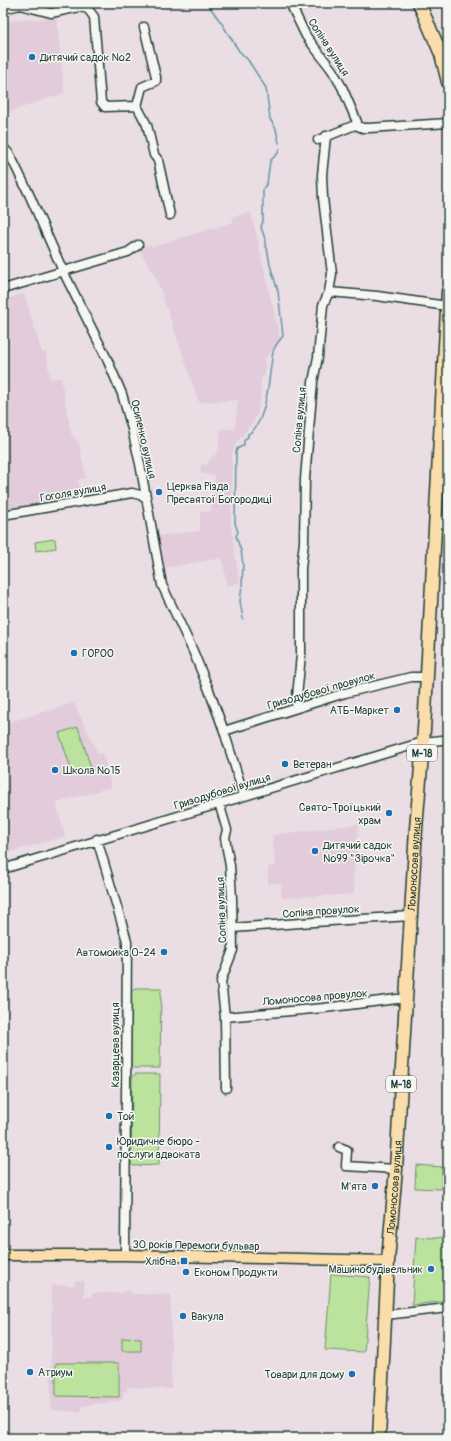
<svg xmlns="http://www.w3.org/2000/svg" width="451" height="1441" viewBox="0 0 451 1441" font-family="Pangolin,sans-serif">
	<style>
		.built { fill: #e2cbda }
		.green { fill: #bce39e; stroke: #6e9069 }
		.lines { fill: none; stroke-linecap: round; stroke-linejoin: round }
		.stream { stroke: #6695a8; stroke-width: 1.5 }
		.minor-casing { stroke: #1f3d34; stroke-width: 11 }
		.major-casing { stroke: #1f3d34; stroke-width: 13 }
		.highway-casing { stroke: #1f3d34; stroke-width: 15 }
		.minor { stroke: #f6f6f2; stroke-width: 8 }
		.major { stroke: #fbddab; stroke-width: 10 }
		.highway { stroke: #fbddab; stroke-width: 12 }
		.poi-dot { fill: #1f6fb2; stroke: #f6f6f2; stroke-width: 1.5 }
		.labels { text-anchor: middle; stroke-width: 3; stroke-linejoin: round; paint-order: stroke }
		.shield { fill: #f6f6f2; stroke: #60746d; stroke-width: 1 }
		.shield-label { font-size: 10px; font-weight: bold; fill: #1f3d34 }
		.street-label { font-size: 11px; fill: #1f3d34; stroke: #f6f6f2 }
		.poi-label { font-size: 11px; fill: #1f3d34; stroke: #f6f6f2; text-anchor: start }
	</style>
	<rect width="100%" height="100%" fill="#eadde4"/>
	<filter id="ink" filterUnits="userSpaceOnUse"><feTurbulence type="fractalNoise" baseFrequency=".025" numOctaves="2"/><feDisplacementMap in="SourceGraphic" scale="8" xChannelSelector="R" yChannelSelector="G"/><feConvolveMatrix kernelMatrix="1 2 1 2 8 2 1 2 1" color-interpolation-filters="sRGB"/></filter>
	<g filter="url(#ink)">
		<!-- built -->
		<path class="built" d="M57,18L64,93L3,114V21Z
			M251,212L280,339L265,359V375L261,379L260,401L257,414L253,422L236,443L232,454L231,525L239,582L227,586L222,558L164,568L158,536L200,531V511L211,512L215,476L200,473L201,464L207,465L209,460L218,452L221,428L235,430L238,400L199,402L156,277L138,248L151,245L152,247L233,222V217Z
			M24,294L42,353H46L50,379L61,378L71,434L79,443L86,478L78,480L80,491L38,503L3,509V300Z
			M74,703L98,754L103,753L111,787L56,803L65,836L3,854V724Z
			M448,756V825L442,824L447,757Z
			M359,824L353,877L354,894L282,898L281,883L268,884V867L276,866L272,835Z
			M75,1281H84V1297H92V1293H123L124,1291H131V1294L171,1295V1389L127,1387V1392H123V1400L82,1406L81,1412L51,1410L52,1285H74Z"/>
		<!-- green -->
		<path class="green" d="M55,539L56,548L36,551L35,542Z
			M78,727L91,768L73,774L59,733Z
			M135,988H161L160,1068H134L131,1065V991Z
			M135,1074H160L159,1165L133,1166L131,1163L132,1078Z
			M416,1165L442,1167L441,1189L415,1188Z
			M448,1236V1301L412,1305L416,1237L437,1238Z
			M331,1274L370,1277L364,1352L325,1350Z
			M122,1338L141,1339V1351H122Z
			M56,1363H119V1397L56,1396Z"/>
		<g class="lines">
			<!-- stream -->
			<path class="stream" d="M207,3L222,24L239,51L248,60L266,88L270,119L276,129L279,143
				M243,619L240,601L242,586L243,564L241,551L236,536L238,532L235,523L236,452L237,449L244,445C243,441 244,439 248,437V434C265,426 269,382 271,365C272,360 272,353 274,349C276,344 280,340 283,336L278,291L270,265L267,248L265,245V239L261,227L263,221V189L267,183L270,161L278,153L280,149"/>
			<!-- minor casing -->
			<g class="minor-casing">
				<path id="minor" d="M20,3V5L51,13L79,7L88,9L94,17L101,102L105,107L137,106
					M290,3L306,36L332,70L342,87L357,122L355,125
					M3,9L20,5
					M144,27L156,77V81L142,87L137,106L147,125L154,155L158,160L170,215
					M318,140L355,125L363,128H369L448,123
					M3,147L10,155L29,194L63,271L107,359L122,394L132,429L140,464L162,585L193,651L209,690L224,731L244,796
					M3,289L128,252L138,245
					M329,292L377,296L447,306
					M3,515L132,493L140,495L146,499
					M435,523L448,524
					M296,707L301,655V568L304,542L305,479L313,382L318,357L323,305L329,292L332,274L323,198L322,175L326,136
					M224,731L345,693L411,677H427
					M219,803L227,830L225,838L230,866L232,898L233,950L221,981L225,1017L226,1088
					M97,839L127,941L125,1255
					M3,869L423,742L442,740H448
					M232,928L314,922L411,916
					M225,1017L324,1008L397,999H406
					M339,1147L347,1150L346,1166L396,1169
					M385,1315L448,1308"/>
			</g>
			<!-- major casing -->
			<g class="major-casing">
				<path id="major" d="M3,1255H125L388,1261"/>
			</g>
			<!-- highway casing -->
			<g class="highway-casing">
				<g id="highway">
					<path d="M419,3L441,54L448,82"/>
					<path id="s1" d="M379,1438L388,1261L396,1169L416,829L424,730L448,291"/>
				</g>
			</g>
			<!-- minor -->
			<use href="#minor" class="minor"/>
			<!-- major -->
			<use href="#major" class="major"/>
			<!-- highway -->
			<use href="#highway" class="highway"/>
		</g>
	</g>
	<!-- markers -->
	<g class="poi-dot">
		<circle cx="32" cy="57" r="4"/>
		<circle cx="159" cy="492" r="4"/>
		<circle cx="74" cy="653" r="4"/>
		<circle cx="397" cy="710" r="4"/>
		<circle cx="285" cy="764" r="4"/>
		<circle cx="55" cy="770" r="4"/>
		<circle cx="389" cy="813" r="4"/>
		<circle cx="315" cy="851" r="4"/>
		<circle cx="164" cy="952" r="4"/>
		<circle cx="109" cy="1116" r="4"/>
		<circle cx="109" cy="1147" r="4"/>
		<circle cx="375" cy="1186" r="4"/>
		<rect x="180" y="1257" width="8" height="8" rx="2"/>
		<circle cx="431" cy="1269" r="4"/>
		<circle cx="186" cy="1272" r="4"/>
		<circle cx="183" cy="1316" r="4"/>
		<circle cx="30" cy="1372" r="4"/>
		<circle cx="352" cy="1374" r="4"/>
	</g>
	<g class="labels">
		<!-- shield labels -->
		<g class="shield">
			<rect x="407" y="745" width="30" height="16" rx="3"/>
			<rect x="386" y="1076" width="30" height="16" rx="3"/>
		</g>
		<g class="shield-label">
			<text x="422" y="757">М-18</text>
			<text x="401" y="1088">М-18</text>
		</g>
		<!-- street labels -->
		<g class="street-label">
			<text transform="translate(329 47) rotate(57)" y="4">Сопіна вулиця</text>
			<text transform="translate(299 420) rotate(-85)" y="4">Сопіна вулиця</text>
			<text transform="translate(144 439) rotate(77)" y="4">Осипенко вулиця</text>
			<text transform="translate(73 492) rotate(-10)" y="4">Гоголя вулиця</text>
			<text transform="translate(321 690) rotate(-16)" y="4">Гризодубової провулок</text>
			<text transform="translate(222 791) rotate(-17)" y="4">Гризодубової вулиця</text>
			<text dy="4" stroke="none"><textPath href="#s1" startOffset="575">Ломоносова вулиця</textPath></text>
			<text transform="translate(221 910) rotate(-92)" y="4">Сопіна вулиця</text>
			<text transform="translate(321 911) rotate(-4)" y="4">Сопіна провулок</text>
			<text transform="translate(315 997) rotate(-5)" y="4">Ломоносова провулок</text>
			<text transform="translate(115 1045) rotate(-90)" y="4">Казарцева вулиця</text>
			<text dy="4" stroke="none"><textPath href="#s1" startOffset="251">Ломоносова вулиця</textPath></text>
			<text transform="translate(196 1245) rotate(1)" y="4">30 років Перемоги бульвар</text>
		</g>
		<!-- poi labels -->
		<g class="poi-label">
			<text x="40" y="61">Дитячий садок №2</text>
			<text x="167" y="490">Церква Різда<tspan x="167" dy="13">Пресвятої Богородиці</tspan></text>
			<text x="82" y="657">ГОРОО</text>
			<text x="389" y="714" text-anchor="end">АТБ-Маркет</text>
			<text x="293" y="768">Ветеран</text>
			<text x="63" y="774">Школа №15</text>
			<text x="381" y="811" text-anchor="end">Свято-Троїцький<tspan x="381" dy="13">храм</tspan></text>
			<text x="323" y="849">Дитячий садок<tspan x="323" dy="13">№99 "Зірочка"</tspan></text>
			<text x="156" y="956" text-anchor="end">Автомойка 0-24</text>
			<text x="117" y="1120">Той</text>
			<text x="117" y="1145">Юридичне бюро -<tspan x="117" dy="13">послуги адвоката</tspan></text>
			<text x="367" y="1190" text-anchor="end">М'ята</text>
			<text x="176" y="1265" text-anchor="end">Хлібна</text>
			<text x="423" y="1273" text-anchor="end">Машинобудівельник</text>
			<text x="194" y="1276">Економ Продукти</text>
			<text x="191" y="1320">Вакула</text>
			<text x="38" y="1376">Атриум</text>
			<text x="344" y="1378" text-anchor="end">Товари для дому</text>
		</g>
	</g>
	<!-- margin -->
	<rect width="451" height="1441" fill="none" stroke="#f6f6f2" stroke-width="16"/>
	<rect x="8" y="8" width="435" height="1425" fill="none" stroke="#1f3d34" stroke-width="1.5" filter="url(#ink)"/>
</svg>
